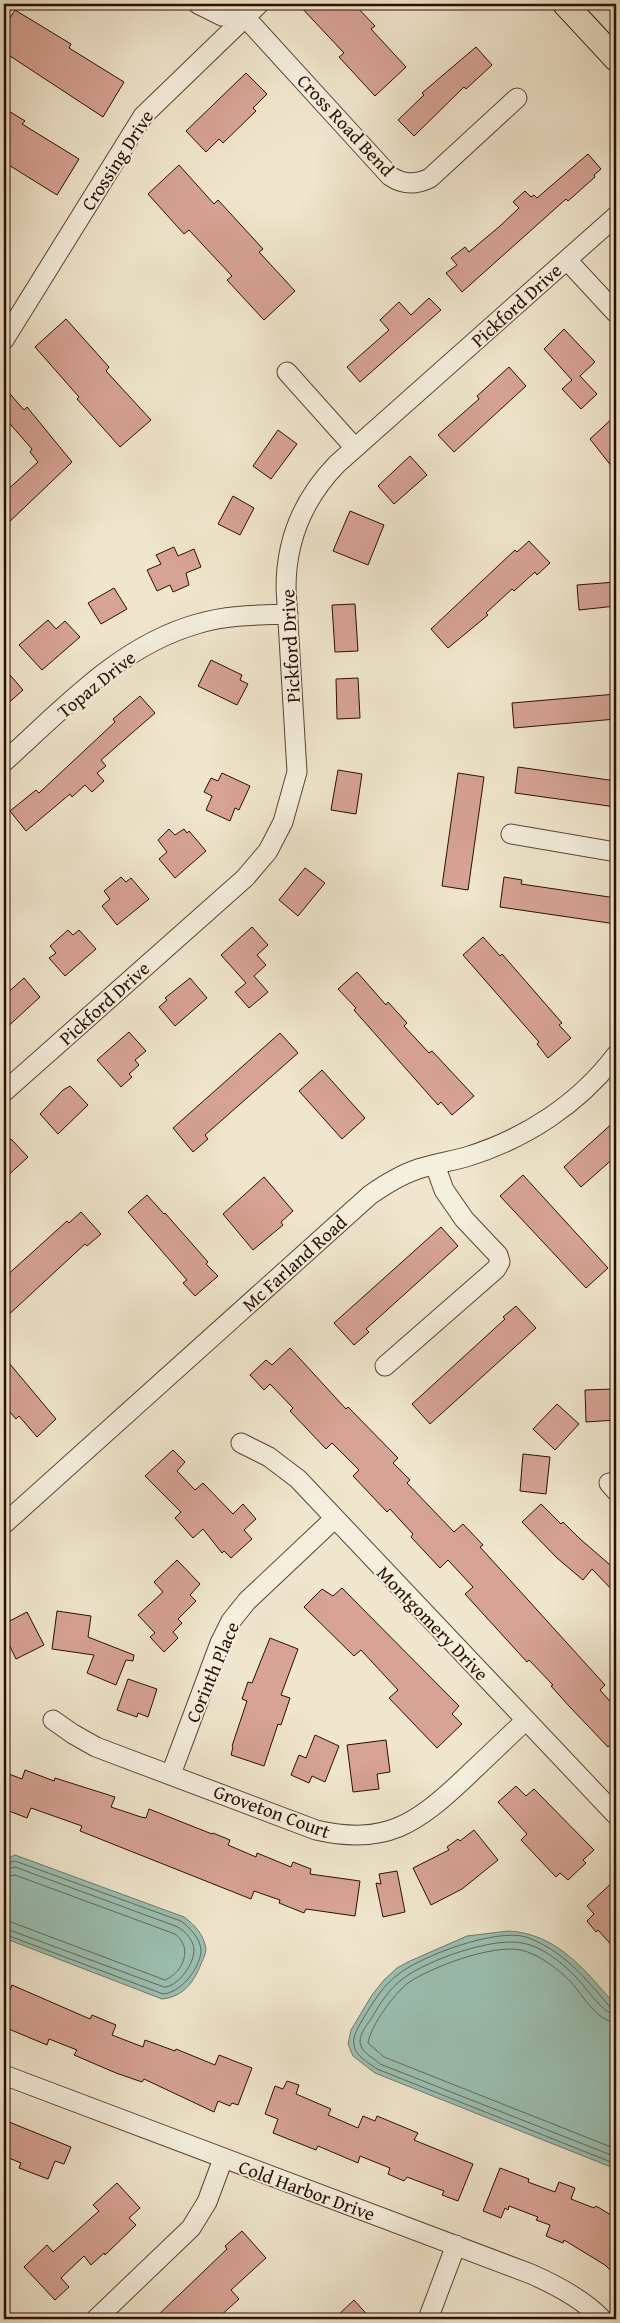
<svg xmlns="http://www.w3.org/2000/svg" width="620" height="2323" viewBox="0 0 620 2323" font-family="'Gentium Book Plus',serif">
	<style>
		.water { fill: #9bc0b3; stroke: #6e796b }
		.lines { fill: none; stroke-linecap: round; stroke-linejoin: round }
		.shore { stroke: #63675a; stroke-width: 1 }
		.building { fill: #d7a394; stroke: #2b0e00 }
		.minor-casing { stroke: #5c4433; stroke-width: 21 }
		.major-casing { stroke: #2b0e00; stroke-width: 26 }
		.minor { stroke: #f5efde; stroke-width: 19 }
		.major { stroke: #f0e6cd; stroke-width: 24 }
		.labels { text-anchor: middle; stroke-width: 4; stroke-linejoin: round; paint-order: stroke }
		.street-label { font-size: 19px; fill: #2b0e00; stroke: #f5efde }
	</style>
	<rect width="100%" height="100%" fill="#f0e6cd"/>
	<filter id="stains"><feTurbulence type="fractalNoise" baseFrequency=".004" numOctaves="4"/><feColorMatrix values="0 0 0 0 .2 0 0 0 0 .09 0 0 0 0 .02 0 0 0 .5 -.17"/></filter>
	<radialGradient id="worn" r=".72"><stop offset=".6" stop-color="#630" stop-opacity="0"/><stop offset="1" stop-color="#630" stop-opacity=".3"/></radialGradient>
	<!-- water -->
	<path class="water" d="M15,1855L184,1917C195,1925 204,1935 206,1949C206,1954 203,1959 201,1964C194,1982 183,1997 162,1999L4,1938V1860Z
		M508,1931C557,1933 587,1972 616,2006V2169L375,2073L353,2056L348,2044L351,2030L372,1995L384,1980L397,1968L410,1961L467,1936Z"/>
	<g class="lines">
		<!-- shore -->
		<path class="shore" d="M4,1864L15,1861L181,1921C190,1928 201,1939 201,1951C200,1968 181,1993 163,1994L4,1934
			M4,1870L15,1867L178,1927C186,1932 193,1940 194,1949C195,1963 178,1987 164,1987L4,1928
			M4,1877L15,1875L175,1934C193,1947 184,1972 165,1980L11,1922L4,1921
			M616,2009L610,2007C586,1979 563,1950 526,1937C497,1928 424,1955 400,1973C384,1984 374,2001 364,2017C360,2025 352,2035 354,2045C355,2056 369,2063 377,2069L616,2164
			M616,2015C602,2014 584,1984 573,1974C560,1961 541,1946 522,1943C492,1937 428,1960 404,1978C389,1988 380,2004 371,2019C366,2026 357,2037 361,2046C363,2053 375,2059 380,2064L616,2157
			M616,2022C596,2022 582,1993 569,1980C557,1968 538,1954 521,1950C493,1944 431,1967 408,1983C394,1994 371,2025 368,2043L384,2057L616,2149"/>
	</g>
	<!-- building -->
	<path class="building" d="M298,4H354L375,26L371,29L406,67L375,96L339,57L344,53Z
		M15,10L71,44L69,48L124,82L103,117L4,52V27Z
		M476,47L492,65L466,89L464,87L414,136L398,120L424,95L422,93Z
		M246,73L267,94L253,108L256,111L223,143L219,139L206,152L186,131Z
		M4,108L25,121L22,124L79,159L57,195L4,162Z
		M588,154L601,169L594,175L595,177L568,201L566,199L462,292L446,273L457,265L451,258L465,247L469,252L500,226L519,208L513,202L525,191L531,197L534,195L537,198Z
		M179,165L214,204L218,200L263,249L259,252L295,291L264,320L227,280L232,276L189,230L184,234L148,194Z
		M429,298L441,310L360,382L347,367L389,330L380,320L399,302L411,315Z
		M66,319L109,367L106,371L151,420L120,447L77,399L79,397L35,347Z
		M564,329L595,362L580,376L597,394L581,409L562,389L572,380L544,349Z
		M509,367L526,386L454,452L438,435L479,399L477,396Z
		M4,387L24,410L27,407L72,462L4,527V493L38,462L30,452L32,449L4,417Z
		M616,415V472L590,439Z
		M278,430L297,444L271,479L253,466Z
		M410,456L427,475L394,504L378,486Z
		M233,496L254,508L240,535L218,524Z
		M350,511L384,525L368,565L333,551Z
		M529,541L550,563L537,575L535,572L514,591L512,589L486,613L488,615L448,648L431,629L515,550L517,552Z
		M174,547L178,556L194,549L201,567L186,573L189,585L173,592L170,585L157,591L147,570L161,564L156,555Z
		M616,582V606L579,610L577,585Z
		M114,588L127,609L101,624L88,603Z
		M355,604L358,651L335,652L332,605Z
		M48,620L56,629L65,621L80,637L42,670L19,645Z
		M211,660L242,675L240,680L248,684L237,705L198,686Z
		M4,668L23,690L4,707Z
		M358,678L360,718L337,719L336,679Z
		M616,694V719L514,728L512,703Z
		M140,696L155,713L101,760L106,766L97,773L104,781L92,792L85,785L72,797L70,794L26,831L10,811L36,790L39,793L115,722L113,719Z
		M518,767L616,781V807L515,793Z
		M338,770L362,774L356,814L331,810Z
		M222,773L250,786L239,810L235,808L230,821L206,810L212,796L204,792L211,778L218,781Z
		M458,773L484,777L468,890L442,886Z
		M169,829L175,835L184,829L187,833L189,831L206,851L175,878L159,859L167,852L158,840Z
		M305,868L325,883L298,916L279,900Z
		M121,877L126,882L131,878L149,899L117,925L102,906L110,899L104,891Z
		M504,877L522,880L521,884L616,898V924L500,907Z
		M252,927L268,945L257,955L266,965L254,976L268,992L249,1008L235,992L246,983L221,955Z
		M68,930L73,935L79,930L96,949L65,976L49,958L56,953L50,946Z
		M483,937L500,956L502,954L562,1023L559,1025L571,1038L548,1058L537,1044L539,1042L463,955Z
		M357,972L386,1005L388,1002L407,1023L404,1026L429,1053L432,1051L474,1096L452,1115L441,1102L438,1105L354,1010L356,1008L338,989Z
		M24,978L40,997L4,1030V996Z
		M190,978L207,998L175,1026L159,1007L167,1000L165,998Z
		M129,1032L146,1051L135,1060L139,1065L129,1074L132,1077L121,1087L97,1060Z
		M280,1033L298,1053L205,1135L208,1139L193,1152L173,1128Z
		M322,1070L365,1118L342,1139L299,1091Z
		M70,1086L88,1105L58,1134L40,1114L63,1090Z
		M616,1120V1156L581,1187L564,1167Z
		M11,1139L28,1157L4,1179V1146Z
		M523,1175L608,1268L586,1288L500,1196Z
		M264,1177L293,1211L281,1222L283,1225L253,1250L223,1214Z
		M147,1195L164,1214L165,1213L208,1262L206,1264L218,1276L195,1296L183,1283L187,1280L128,1212Z
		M81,1212L101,1234L87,1246L85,1244L4,1319V1278L67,1221L69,1223Z
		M441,1227L458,1246L366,1329L369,1332L354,1345L334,1323Z
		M516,1306L536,1328L430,1424L412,1404L505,1319L503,1317Z
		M290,1348L346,1409L348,1407L398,1458L393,1463L410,1480L407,1483L454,1532L463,1524L483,1545L480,1547L605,1685L600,1690L616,1708V1740L608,1747L569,1706L551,1686L553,1685L529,1660L527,1662L465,1594L473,1587L448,1560L440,1568L411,1537L413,1534L390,1509L387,1512L353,1476L359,1470L332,1443L326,1449L290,1411L293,1408L270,1384L264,1390L250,1375L266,1360L272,1365Z
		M4,1357L56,1419L37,1437L19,1416L16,1419L4,1405Z
		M613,1389V1397H616V1420L586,1422L585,1390Z
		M557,1404L579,1424L555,1450L533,1429Z
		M173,1450L185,1462L177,1471L195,1490L203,1483L233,1514L243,1504L256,1519L244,1530L252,1539L231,1558L224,1551L222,1553L203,1529L193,1538L175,1518L181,1512L145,1476Z
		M523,1454L550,1457L546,1494L520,1491Z
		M541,1504L561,1524L563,1522L579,1538L616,1570V1594L592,1569L583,1580L557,1558L522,1522Z
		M177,1560L200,1584L190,1595L196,1601L178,1619L182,1623L173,1632L178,1638L164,1652L150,1637L155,1633L138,1615L163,1592L154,1582Z
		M342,1588L459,1706L452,1714L462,1724L437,1748L389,1698L398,1690L361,1650L354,1656L304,1607L322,1589L333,1596Z
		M57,1611L91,1616L88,1637L134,1655L133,1661L126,1660L116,1685L87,1673L94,1655L52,1649Z
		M27,1612L44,1645L16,1659L4,1634V1624Z
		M270,1638L298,1649L281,1695L290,1698L281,1725L278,1724L264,1766L231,1755L233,1747L232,1746L247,1701L242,1699L248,1682L252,1683Z
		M128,1679L157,1689L148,1717L138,1713L137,1717L117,1710Z
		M315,1735L339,1746L325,1782L312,1776L309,1783L291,1775L299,1755L306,1758Z
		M386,1740L390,1772L377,1774L379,1789L353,1792L347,1745Z
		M25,1770L54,1781L55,1778L115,1797L111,1807L141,1817L146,1818L149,1809L212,1834L213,1833L230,1840L228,1845L256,1857L257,1853L291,1867L293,1862L311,1869L310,1874L360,1881L355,1916L306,1909L304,1913L279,1903L280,1900L254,1891L251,1899L80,1831L82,1826L31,1808L27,1818L4,1809V1787L9,1774L22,1779Z
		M516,1786L526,1796L534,1789L594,1850L583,1860L586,1863L568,1880L560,1873L556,1877L521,1840L527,1834L498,1802Z
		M474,1830L498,1860L462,1889L431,1905L413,1868L449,1850L447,1847L458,1839L460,1841Z
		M397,1871L405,1912L383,1917L376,1883L381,1884L379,1874Z
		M616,1879V1950L598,1930L596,1932L587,1921L594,1914L587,1906Z
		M12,1985L90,2019L92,2015L116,2025L112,2035L143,2047L145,2040L175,2051L176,2049L215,2065L219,2055L252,2068L238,2105L232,2103L230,2106L218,2101L214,2112L144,2079L142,2082L116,2073L74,2055L77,2050L49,2039L47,2045L4,2027V2005Z
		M287,2081L299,2085L296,2094L331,2109L328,2115L358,2128L363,2116L375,2121L377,2116L418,2133L414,2140L473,2164L458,2201L442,2195L444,2191L407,2177L404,2181L388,2174L390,2168L360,2156L358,2163L318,2146L316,2150L273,2133L278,2119L265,2114L275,2086L283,2089Z
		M4,2120L71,2147L64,2164L55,2161L48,2179L19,2168L21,2163L4,2156Z
		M500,2168L529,2179L528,2182L555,2192L559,2182L575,2188L571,2199L594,2208L596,2206L616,2218V2276L605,2265L564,2240L563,2243L546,2236L550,2225L536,2220L538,2217L509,2206L508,2210L505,2208L501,2218L483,2211Z
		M117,2183L140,2208L129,2218L136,2225L105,2255L104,2253L91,2265L84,2256L61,2278L69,2287L55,2300L24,2267L47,2245L53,2252L99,2211L93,2205Z
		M242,2231L266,2258L231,2290L239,2299L217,2319H154L227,2249L225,2246Z
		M354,2300L371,2319H334Z"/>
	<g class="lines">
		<!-- minor casing -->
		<g class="minor-casing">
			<path id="minor" d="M198,4L222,16L245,17L390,176C403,185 416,185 430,178L517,98
				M567,260L616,313
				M4,340L143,116L259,4
				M287,372L355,448
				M4,762C62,710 119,646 197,624C227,615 258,615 288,614
				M511,834L616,852
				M4,1092L245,878L268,851L283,822L297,772L286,588C286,540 304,498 337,464L616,216
				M385,1366L496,1269L500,1262L498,1255L464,1219L444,1190L435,1165
				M241,1443L269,1457L298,1479L616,1815
				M609,1483L616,1491
				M4,1524L370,1195C387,1183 405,1172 425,1167C438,1163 452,1161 466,1157C525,1139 579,1104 616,1055
				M53,1720L73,1734L96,1747L316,1830C386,1846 416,1824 465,1778C485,1759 506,1739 526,1720
				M171,1774L220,1643L231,1621L247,1601L334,1519
				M4,2075L531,2274C556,2285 583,2299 602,2319
				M96,2319L191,2228L207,2202L223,2159
				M428,2319L456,2245"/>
		</g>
		<!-- major casing -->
		<g class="major-casing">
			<path id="major" d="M565,4L616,59"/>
		</g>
		<!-- minor -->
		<use href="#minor" class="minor"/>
		<!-- major -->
		<use href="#major" class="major"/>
	</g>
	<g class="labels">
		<!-- street labels -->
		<g class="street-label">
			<text transform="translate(346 125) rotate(47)" y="7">Cross Road Bend</text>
			<text transform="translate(117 160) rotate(-57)" y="7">Crossing Drive</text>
			<text transform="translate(516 305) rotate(-42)" y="7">Pickford Drive</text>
			<text transform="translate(290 646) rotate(-93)" y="7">Pickford Drive</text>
			<text transform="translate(96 684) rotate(-39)" y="7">Topaz Drive</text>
			<text transform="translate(104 1003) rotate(-42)" y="7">Pickford Drive</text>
			<text transform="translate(294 1263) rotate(-42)" y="7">Mc Farland Road</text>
			<text transform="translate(433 1623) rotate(46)" y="7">Montgomery Drive</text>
			<text transform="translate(212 1672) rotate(-67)" y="7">Corinth Place</text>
			<text transform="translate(272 1811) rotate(20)" y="7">Groveton Court</text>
			<text transform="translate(307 2190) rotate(20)" y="7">Cold Harbor Drive</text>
		</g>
	</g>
	<!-- margin -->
	<rect width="620" height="2323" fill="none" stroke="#f0e6cd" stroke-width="20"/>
	<rect x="5" y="5" width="610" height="2313" fill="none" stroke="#2b0e00" stroke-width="2.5"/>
	<rect x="10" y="10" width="600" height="2303" fill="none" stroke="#2b0e00"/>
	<rect width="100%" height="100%" filter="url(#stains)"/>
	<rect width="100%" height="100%" fill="url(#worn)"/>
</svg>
